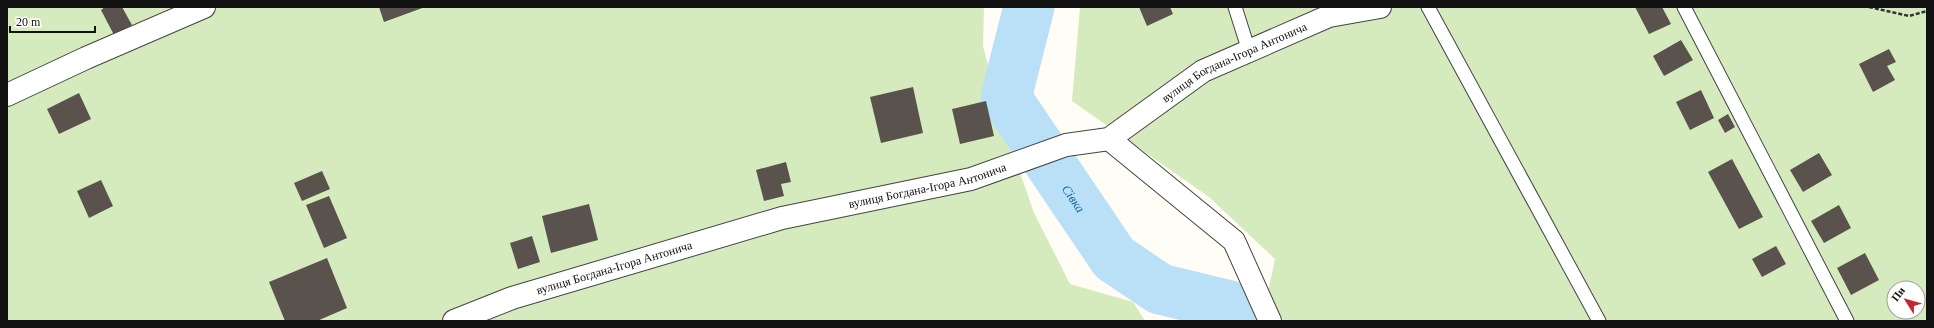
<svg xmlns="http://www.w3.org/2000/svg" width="1934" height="328" viewBox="0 0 1934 328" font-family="Georgia,serif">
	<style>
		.green { fill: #d5ebbd; fill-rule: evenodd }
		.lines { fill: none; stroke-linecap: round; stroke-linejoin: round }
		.river { stroke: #b9e0f7; stroke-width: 51 }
		.building { fill: #5a524d }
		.service-casing { stroke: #444; stroke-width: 15 }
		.minor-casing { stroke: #444; stroke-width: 24 }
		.path { stroke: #333; stroke-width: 2.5; stroke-dasharray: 4 2; stroke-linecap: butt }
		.service { stroke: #fff; stroke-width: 13 }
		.minor { stroke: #fff; stroke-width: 22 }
		.labels { text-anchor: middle; stroke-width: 4; stroke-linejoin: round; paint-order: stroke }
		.street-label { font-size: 12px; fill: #111; stroke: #fff }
		.water-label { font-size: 13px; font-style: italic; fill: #1768a6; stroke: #fff }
	</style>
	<rect width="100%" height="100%" fill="#fffdf5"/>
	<!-- green -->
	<path class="green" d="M7,7H984L983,46L1004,126L1034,213L1070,284L1133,302L1145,321H7Z
		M1080,7H1927V321H1262L1275,259L1209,197L1072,101ZM1894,288H1918V312H1894Z"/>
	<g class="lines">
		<!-- river -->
		<path class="river" id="s1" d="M1029,7L1006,98L1114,258L1160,289L1230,306L1236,321"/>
	</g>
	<!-- building -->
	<path class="building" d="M105,7H122L132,25L114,35L101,10Z
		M379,7H425L384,22Z
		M1139,7H1170L1173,14L1147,26Z
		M1635,7H1662L1671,24L1649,34Z
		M1681,40L1693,60L1664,76L1653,56Z
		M1889,49L1896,62L1887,66L1895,80L1873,92L1859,64Z
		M913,87L923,133L881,143L870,97Z
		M1701,90L1714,118L1690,130L1676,102Z
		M79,93L91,119L59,134L47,109Z
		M986,101L994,136L960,144L952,109Z
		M1728,114L1735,127L1725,133L1718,120Z
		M1819,153L1832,175L1803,192L1790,170Z
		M1732,159L1763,217L1739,229L1708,172Z
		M786,162L791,182L781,184L784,196L764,201L756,170Z
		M322,171L330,189L302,201L294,183Z
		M101,180L113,206L89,218L77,191Z
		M329,196L347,238L324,248L306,205Z
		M589,204L598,240L551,253L542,216Z
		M1839,205L1851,228L1824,243L1811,221Z
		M532,236L540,262L518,269L510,243Z
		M1776,246L1786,264L1762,277L1752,259Z
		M1865,253L1879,280L1851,295L1837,268Z
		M327,258L347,308L317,321H285L269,282Z"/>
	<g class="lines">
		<!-- service casing -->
		<g class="service-casing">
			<path id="service" d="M1235,7L1249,51
				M1428,7L1599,321
				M1684,7L1847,321"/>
		</g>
		<!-- minor casing -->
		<g class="minor-casing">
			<g id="minor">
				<path d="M7,95L86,58L204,7"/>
				<path d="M1109,139L1234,241L1270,321"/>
				<path id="s2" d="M454,321L512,298L782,218L971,179L1066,145L1109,139L1203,71L1329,16L1380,7"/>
			</g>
		</g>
		<!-- path -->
		<path class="path" d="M1869,7L1909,16L1927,11"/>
		<!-- service -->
		<use href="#service" class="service"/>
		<!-- minor -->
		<use href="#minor" class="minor"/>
	</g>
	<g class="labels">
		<!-- street labels -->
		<g class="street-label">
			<text dy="4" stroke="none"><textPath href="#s2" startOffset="829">вулиця Богдана-Ігора Антонича</textPath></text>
			<text dy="4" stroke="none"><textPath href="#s2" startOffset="493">вулиця Богдана-Ігора Антонича</textPath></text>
			<text dy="4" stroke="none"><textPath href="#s2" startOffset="169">вулиця Богдана-Ігора Антонича</textPath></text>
		</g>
		<!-- water labels -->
		<g class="water-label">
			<text dy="5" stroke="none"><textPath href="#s1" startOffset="215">Сівка</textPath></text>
		</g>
	</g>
	<!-- border -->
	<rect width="1934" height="328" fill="none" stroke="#111111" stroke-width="16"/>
	<!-- north arrow -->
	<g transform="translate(1906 300) rotate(307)"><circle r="19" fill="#ffffff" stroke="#a0a0a0"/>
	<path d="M0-3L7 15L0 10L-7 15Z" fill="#c4262e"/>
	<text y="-6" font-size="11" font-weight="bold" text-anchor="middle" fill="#111111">Пн</text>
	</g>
	<!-- scale -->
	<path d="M10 26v6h85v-6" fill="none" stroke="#111111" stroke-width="2"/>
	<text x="16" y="26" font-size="12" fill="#111111" stroke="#ffffff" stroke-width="3" paint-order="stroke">20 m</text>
</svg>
